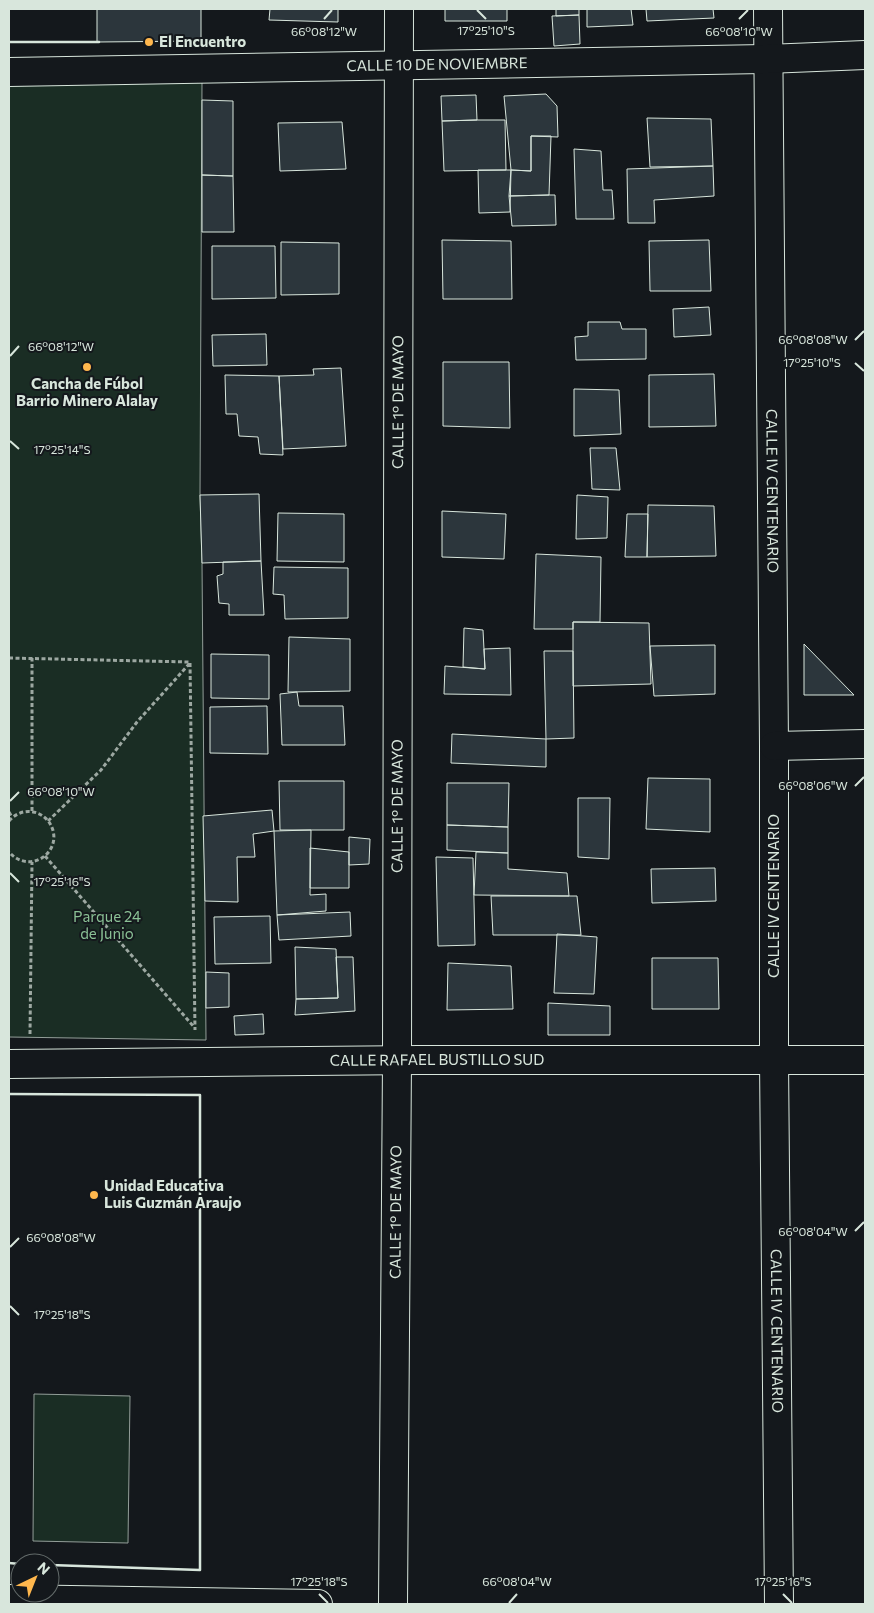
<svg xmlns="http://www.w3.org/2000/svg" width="874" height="1613" viewBox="0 0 874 1613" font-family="Commissioner,sans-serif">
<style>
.green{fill:#1a2d24;stroke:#939e99}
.building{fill:#2c363c;stroke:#d8e6dc}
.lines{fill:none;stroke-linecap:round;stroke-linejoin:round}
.minor-casing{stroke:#d8e6dc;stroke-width:30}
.tertiary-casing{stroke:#d8e6dc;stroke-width:30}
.path{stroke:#9da8a2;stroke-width:3;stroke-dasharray:4 2.5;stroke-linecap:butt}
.minor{stroke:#14181c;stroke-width:28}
.tertiary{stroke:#14181c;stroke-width:28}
.wall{stroke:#d8e6dc;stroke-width:2.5}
.ticks{fill:none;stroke:#d8e6dc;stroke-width:2}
.poi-dot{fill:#ffb74d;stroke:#14181c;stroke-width:2}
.labels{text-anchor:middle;stroke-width:4;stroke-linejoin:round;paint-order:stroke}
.poi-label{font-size:15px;font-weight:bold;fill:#d8e6dc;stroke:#14181c;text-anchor:start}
.street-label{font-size:15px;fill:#d8e6dc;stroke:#14181c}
.park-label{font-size:15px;fill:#8ac095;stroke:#14181c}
.ticks-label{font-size:12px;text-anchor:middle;fill:#d8e6dc;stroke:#14181c;stroke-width:4;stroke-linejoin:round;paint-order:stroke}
</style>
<rect width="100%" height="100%" fill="#14181c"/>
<path class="green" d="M202,81L200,495L202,563L206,1040L9,1037V84Z
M34,1394L130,1396L128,1543L33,1541Z"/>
<path class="building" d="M97,9H201V41L97,42Z
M270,9H338V22L269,20Z
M445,9H507V21H445Z
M556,9H579V15L556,16Z
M587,9H631L633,25L587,27Z
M646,9H713L714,18L647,21Z
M579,15L580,44L554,46L552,16Z
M546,94L557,106L558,137L531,136V171L511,170L504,96Z
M476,95L477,120L442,121L441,96Z
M202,100L233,101V176L202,175Z
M647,118L711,119L713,166L650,167Z
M477,120H505L506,170L444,171L442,121Z
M342,122L346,169L280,171L278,123Z
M531,136H551L549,195L509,196L511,170L531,171Z
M574,149L601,151L603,190H612L614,219H576Z
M713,166L714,196L654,200L655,223H628L627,169Z
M478,170H511L510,212L479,213Z
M202,175L233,176L234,232H202Z
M549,195H555L556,225L512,226L509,196Z
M442,240L511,241L512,299H443Z
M709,240L711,291H650L649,241Z
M281,242L339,243V294L281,295Z
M212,246H275L276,298L212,299Z
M709,307L711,335L674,337L673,309Z
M588,322H620L622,329H646V359L576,360L575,337L588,336Z
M266,334L267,365L213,366L212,335Z
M443,362H509L510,428L443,426Z
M341,368L346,446L283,449L279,376L314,375L313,369Z
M714,374L716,426L649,427V375Z
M225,375L279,376L283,455L260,454L258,437L239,436L237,414H226Z
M574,389L619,390L621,434L574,436Z
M590,448H616L620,490L592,489Z
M259,494L261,561L202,563L200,495Z
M577,495L608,497L607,538L576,539Z
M648,505L714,506L716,556L647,557Z
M442,511L506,514L504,559L442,557Z
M278,513L344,514V562L277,561Z
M627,514H648L647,557H625Z
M536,554L601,557L600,622H573V629H534Z
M261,561L264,615H229V604L219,603L217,576L223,574V562Z
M274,567L348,568V618L285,619L284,595L273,594Z
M573,622L649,623L651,684L573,686Z
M464,628L483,630L485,669L463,667Z
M289,637L350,639V691L288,692Z
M804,644L854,695H804Z
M715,645V694L654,696L650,646Z
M510,648L511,695L444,694L445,666L485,669L484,649Z
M544,651H573L574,738L546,739Z
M211,654L269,655V699L211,698Z
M297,692L299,706H343L345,745H282L280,694Z
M267,706L268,754L210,753V707Z
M452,734L546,739V767L451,763Z
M648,778L710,779V832L646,829Z
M279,781H344V830H280Z
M447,783H509L508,827L447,825Z
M578,798H610L609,859L578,857Z
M272,810L274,831L253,834L255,857H237L238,902L205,901L203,816Z
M447,825L508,827V853L447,850Z
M311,830L310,895L326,894V911L277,915L274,831Z
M349,837L370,839L369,864L349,865Z
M310,848L349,852V888H310Z
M476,852L508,853V869L567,873L569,896L474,895Z
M436,857L473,858L475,945L438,946Z
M715,868L716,901L652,903L651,869Z
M491,896H577L581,935H493Z
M350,912L351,936L279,940L277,915Z
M270,916L271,963L215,964L214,917Z
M557,934L597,937L594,994L554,993Z
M295,947L336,949L338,998L296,999Z
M336,957H353L355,1011L295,1015L296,999L338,998Z
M652,958H718L719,1009H652Z
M448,963L511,966L513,1009L447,1010Z
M206,972L229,973V1007L206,1008Z
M548,1003L610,1006V1035H548Z
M263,1014L264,1034L235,1035L234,1016Z"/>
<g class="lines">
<g class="minor-casing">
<g id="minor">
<path id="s1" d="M768,9L774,746V1060L779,1604"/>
<path id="s2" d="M9,72L767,59L865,55"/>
<path d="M774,746L865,744"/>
<path id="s3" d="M9,1064L419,1060H865"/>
<path id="s4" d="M393,1604L397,1061L399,9"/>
</g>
</g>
<g class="tertiary-casing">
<path id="tertiary" d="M9,1599L318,1604"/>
</g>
<path class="path" d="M9,658L190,662L195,1030
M32,811V658
M9,812L12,817
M9,821C15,814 24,810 33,812C40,813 45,817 49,822C67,849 31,877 9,852
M48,821L101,770L137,722L190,663
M45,856L194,1027
M30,1034L32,862"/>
<use href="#minor" class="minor"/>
<use href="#tertiary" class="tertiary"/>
<path class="wall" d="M9,42H99
M9,1094L200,1095V1570L50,1565
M9,1563L20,1564"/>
</g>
<path class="ticks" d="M477,10L486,19M324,19L332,10M739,19L748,10M855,340L864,331M10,356L19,346M855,363L864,371M10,441L19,449M855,786L864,777M10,801L19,792M10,873L19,882M855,1231L864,1222M10,1247L19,1238M10,1306L19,1315M319,1594L328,1603M783,1594L792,1603M509,1603L517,1594"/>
<g class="poi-dot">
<circle cx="149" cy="42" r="5"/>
<circle cx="87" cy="367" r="5"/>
<circle cx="94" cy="1195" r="5"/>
</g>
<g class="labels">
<g class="poi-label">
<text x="159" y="47">El Encuentro</text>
<text x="87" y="389" text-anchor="middle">Cancha de Fúbol<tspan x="87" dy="17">Barrio Minero Alalay</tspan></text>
<text x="104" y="1191">Unidad Educativa<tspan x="104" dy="17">Luis Guzmán Araujo</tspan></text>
</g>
<g class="street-label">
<text dy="5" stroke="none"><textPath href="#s2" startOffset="428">CALLE 10 DE NOVIEMBRE</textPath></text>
<text dy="5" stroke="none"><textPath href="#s4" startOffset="1202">CALLE 1° DE MAYO</textPath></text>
<text dy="5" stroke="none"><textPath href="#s1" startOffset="482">CALLE IV CENTENARIO</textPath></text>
<text dy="5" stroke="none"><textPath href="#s4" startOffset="798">CALLE 1° DE MAYO</textPath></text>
<text transform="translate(774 896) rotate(-90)" y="5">CALLE IV CENTENARIO</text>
<text dy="5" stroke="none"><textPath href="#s3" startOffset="428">CALLE RAFAEL BUSTILLO SUD</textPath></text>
<text dy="5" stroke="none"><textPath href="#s4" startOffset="392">CALLE 1° DE MAYO</textPath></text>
<text dy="5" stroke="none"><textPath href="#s1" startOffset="1322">CALLE IV CENTENARIO</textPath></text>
</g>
<g class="park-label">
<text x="107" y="922">Parque 24<tspan x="107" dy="17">de Junio</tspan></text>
</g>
</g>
<g class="ticks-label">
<text x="486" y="35">17°25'10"S</text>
<text x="324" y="36">66°08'12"W</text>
<text x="739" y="36">66°08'10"W</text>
<text x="813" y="344">66°08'08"W</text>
<text x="61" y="351">66°08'12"W</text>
<text x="812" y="367">17°25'10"S</text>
<text x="62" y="454">17°25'14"S</text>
<text x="813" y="790">66°08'06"W</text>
<text x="61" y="796">66°08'10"W</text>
<text x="62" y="886">17°25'16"S</text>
<text x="813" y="1236">66°08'04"W</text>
<text x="61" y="1242">66°08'08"W</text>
<text x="62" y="1319">17°25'18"S</text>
<text x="517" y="1586">66°08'04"W</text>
<text x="319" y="1586">17°25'18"S</text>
<text x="783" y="1586">17°25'16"S</text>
</g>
<rect width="874" height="1613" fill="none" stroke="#d8e6dc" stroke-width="20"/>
<g transform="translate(35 1578) rotate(43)"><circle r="24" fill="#14181c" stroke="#626a69"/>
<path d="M0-4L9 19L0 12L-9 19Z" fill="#ffb74d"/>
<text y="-8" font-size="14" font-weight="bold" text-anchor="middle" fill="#d8e6dc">N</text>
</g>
</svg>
